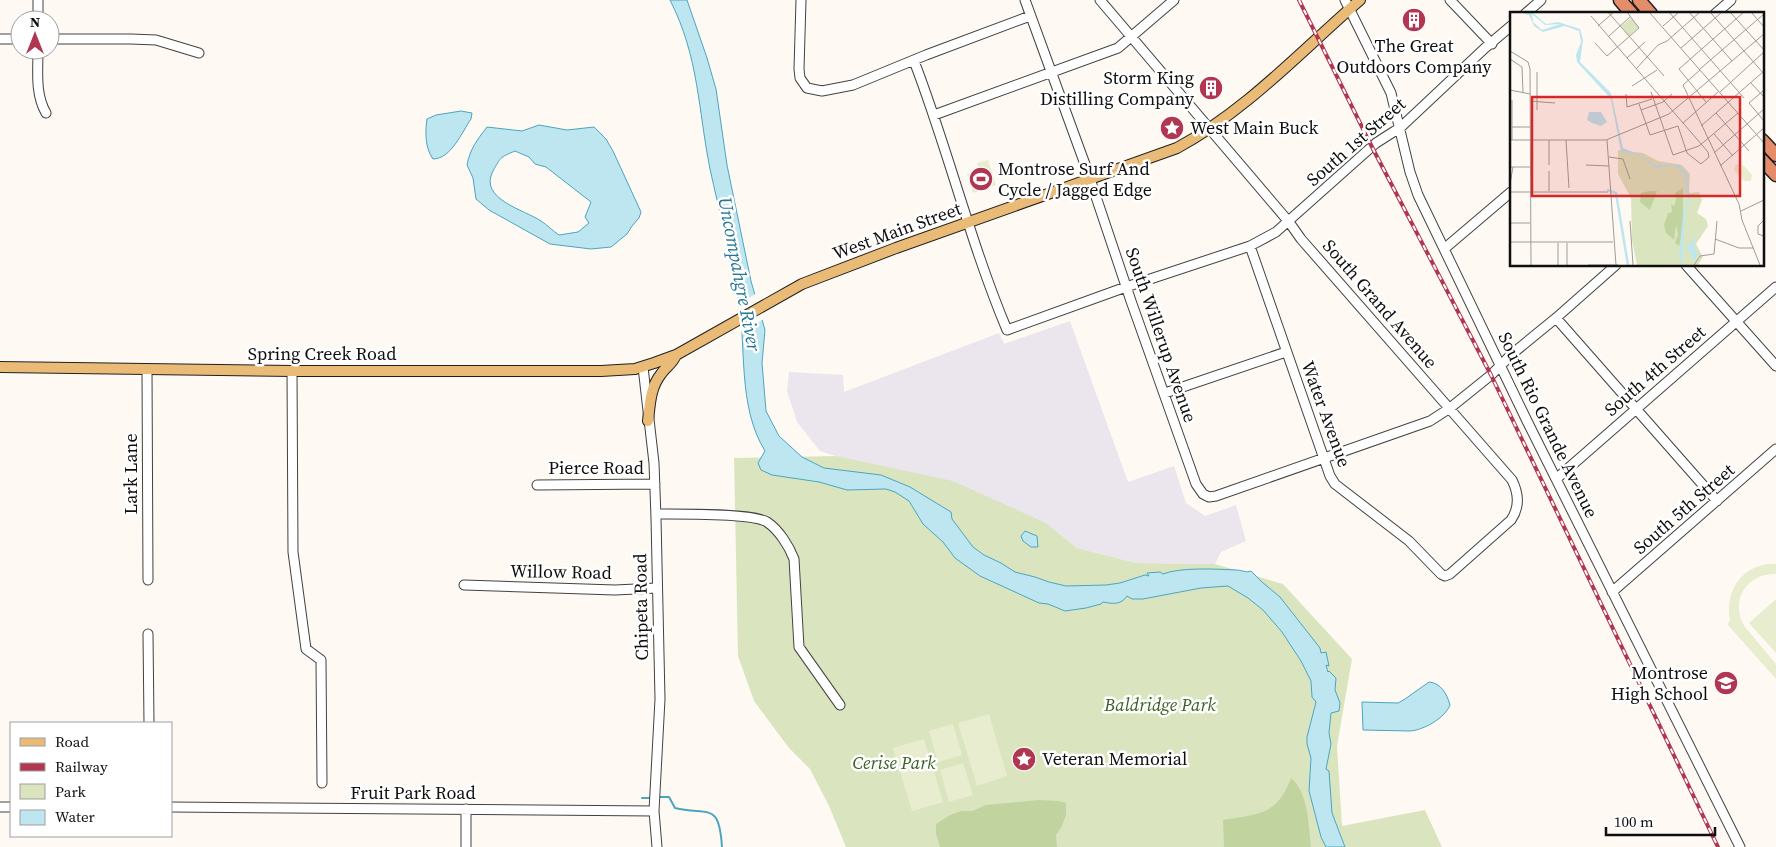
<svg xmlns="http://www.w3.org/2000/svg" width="1776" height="847" viewBox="0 0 1776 847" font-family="'Source Serif 4',serif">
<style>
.industrial{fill:#ebe5ed}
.green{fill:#dae5bf}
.forest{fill:#c1d4a0}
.pitch{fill:#e8edd0}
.water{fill:#bde6f0;stroke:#4ba5bf;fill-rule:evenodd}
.pier{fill:#fefaf3}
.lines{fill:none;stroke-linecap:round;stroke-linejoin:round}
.stream{stroke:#4ba5bf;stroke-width:2}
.minor-casing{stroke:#424242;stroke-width:11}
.major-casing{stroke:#202020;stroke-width:12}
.highway-casing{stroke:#202020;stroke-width:15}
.minor{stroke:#fff;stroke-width:9}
.major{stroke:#eaba77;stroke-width:10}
.highway{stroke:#e58d6a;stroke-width:12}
.rail-casing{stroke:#b13651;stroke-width:4}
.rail{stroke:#fff;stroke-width:2;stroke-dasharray:5.5;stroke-linecap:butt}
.labels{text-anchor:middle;stroke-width:5;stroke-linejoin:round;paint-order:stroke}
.poi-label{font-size:18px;fill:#0f0f0f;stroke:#fff;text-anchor:start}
.street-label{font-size:18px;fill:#0f0f0f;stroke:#fff}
.park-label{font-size:18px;font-style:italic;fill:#3c6126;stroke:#fff}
.water-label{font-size:19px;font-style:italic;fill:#257795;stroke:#fff}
.inset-river{fill:none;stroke:#bde6f0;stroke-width:2.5}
.inset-road{fill:none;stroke:#9e9c98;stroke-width:1}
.view{fill:#d62828;fill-opacity:0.15;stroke:#d62828;stroke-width:2.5}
.inset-edge{fill:none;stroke:#0f0f0f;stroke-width:2.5}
</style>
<rect width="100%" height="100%" fill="#fefaf3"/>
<path class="industrial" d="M1070,321L1128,482L1174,466L1186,503L1205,516L1236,505L1246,541L1221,552L1215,564L1136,563L1077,548L1046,523L820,451L797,422L787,391L789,372L843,375L844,392L999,333L1004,344Z"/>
<path class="green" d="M836,456L953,481L1046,523L1077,548L1136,563L1215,564L1283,584L1352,659L1337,746L1342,826L1425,810L1442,847H846L829,806L810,769L789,748L754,701L738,656L734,458Z"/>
<path class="forest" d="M1291,778C1308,791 1309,827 1311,847H1224L1223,820C1258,814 1277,816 1291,778Z
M1039,800L1059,801L1066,803V815L1062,826L1056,835L1057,847H940L936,834V824L950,815L961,811H972L986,805Z"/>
<path class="pitch" d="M988,160L996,185L973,193L967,174L979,170L977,163Z
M1767,564H1776V574C1746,573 1729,602 1745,627L1776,664V679L1727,624L1730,621C1725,593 1739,569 1767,564Z
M1776,599V653L1749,623Z
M989,714L1007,776L977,786L958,723Z
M953,724L962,755L938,762L929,731Z
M924,739L943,802L912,811L893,748Z
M963,763L973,795L949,802L940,770Z"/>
<path class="water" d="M670,0H687L707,58L716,89L727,165L751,281L765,330L762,363L766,411L779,436L802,457L824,468L881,475L910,487L951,512L952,519L973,547L984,555L1001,563L1015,572L1035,577L1049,582L1066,586L1106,585L1120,583L1145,575L1149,576L1147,573L1160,572L1163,574C1180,567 1217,569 1236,570C1242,570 1246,573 1251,571L1262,582L1280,597L1320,648L1321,653L1326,652L1329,666L1326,665L1328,672L1329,671L1336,678L1335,690L1340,703L1339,711L1331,713L1329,733L1331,744L1326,769L1329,771L1332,813L1345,847H1326L1321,837L1309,791L1311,758L1307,744V737L1316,702L1312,697L1311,681L1301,661L1282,632L1263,610L1248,598L1228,586L1201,588L1143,599H1132L1127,596C1121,605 1113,604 1103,602L1101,604L1086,608L1065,611L1048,604L1039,603L980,576L955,558L943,542L923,524L909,501L895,492L886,489L847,490L819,482L772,475L761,470L758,463L765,451C737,405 747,348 738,296C731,253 719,211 710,169C698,109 699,57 670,0Z
M461,111L472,113L471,119C462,132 451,159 433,159C425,148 425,132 427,119L436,115Z
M539,125L567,130L594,127L606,139L613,151L641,212L639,218L632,226L627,234L611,247L591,249L550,244L489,210L476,199L473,178L467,165C470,149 477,140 487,127L522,131ZM515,151L529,157L535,164L546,167L591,202L585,217L589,223L578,232L559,235C553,231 547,225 541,221C525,210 478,199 493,171C501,157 499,158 515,151Z
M1025,531L1037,536L1038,547H1031L1023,541L1021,536Z
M1429,682C1441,683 1447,694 1450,705C1445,718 1424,730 1410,731L1363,730L1362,702L1398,703L1405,699Z"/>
<path class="pier" d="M757,293L764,319L739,333L737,305Z"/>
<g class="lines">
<path class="stream" d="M658,797H669L675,808C709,816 719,801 722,847
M642,798H651"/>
<g class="minor-casing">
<path id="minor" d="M38,0V20
M801,0L799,69L800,78L807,88L822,91L853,85L926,55L1030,16
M1025,0L1086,167L1131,301L1196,484L1203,494L1209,497L1216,496L1430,421L1450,408L1491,375L1512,354L1556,318L1616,265
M1100,0L1289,222L1301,239L1512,480C1519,494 1520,507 1511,520L1450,574L1445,576L1441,574L1409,541L1335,484L1330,476L1250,246
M1345,0L1391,93L1410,172L1418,195L1528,423L1740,847
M1450,0L1492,44
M1525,14L1541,0
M1715,14L1731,0
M0,39H20
M50,39H131L156,40L199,53
M38,50C38,71 35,94 46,113
M914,61C948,149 970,242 1007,330L1126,287L1250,246L1276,232L1376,143L1401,127L1485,48L1511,26
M934,115L1118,48L1174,0
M1444,249L1511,192
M1686,265L1776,366
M1556,318L1717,501
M643,367L654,463L656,518L660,699L654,811L657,847
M147,369L148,580
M292,371L293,552L306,649L321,660L322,783
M1165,393L1286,352
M1556,479L1776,287
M537,485L655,484
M656,514C677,514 753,513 767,522C779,530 789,546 794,559L799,647L840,705
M464,585L615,590L657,588
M1612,592L1776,449
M148,634L149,723
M0,807H11
M171,807L654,811
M466,809V847"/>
</g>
<g class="major-casing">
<path id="major" d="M0,367L292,371H601L635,369L654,363L676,355L802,284L896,248L1177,148C1246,111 1301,51 1360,0
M648,421C650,404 650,388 661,374C666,367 673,363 676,355"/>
</g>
<g class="highway-casing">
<path id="highway" d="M1620,0L1632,14
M1639,0L1651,14
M1762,140L1776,155
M1762,160L1776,175"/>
</g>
<use href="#minor" class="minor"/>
<use href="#major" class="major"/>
<use href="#highway" class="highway"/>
<g class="rail-casing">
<path id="rail" d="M1299,0L1372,147L1491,375L1718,847"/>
</g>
<use href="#rail" class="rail"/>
</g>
<defs>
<g id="building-disc" transform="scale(1.25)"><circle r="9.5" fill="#b13651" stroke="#fff"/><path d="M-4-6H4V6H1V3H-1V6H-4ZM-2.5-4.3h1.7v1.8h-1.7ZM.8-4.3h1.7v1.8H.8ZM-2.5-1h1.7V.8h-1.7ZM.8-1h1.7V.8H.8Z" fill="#fff"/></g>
<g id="sight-disc" transform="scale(1.25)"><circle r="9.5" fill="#b13651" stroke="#fff"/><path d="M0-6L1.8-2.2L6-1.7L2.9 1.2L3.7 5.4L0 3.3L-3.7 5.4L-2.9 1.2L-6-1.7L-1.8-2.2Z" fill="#fff"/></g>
<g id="stadium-disc" transform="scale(1.25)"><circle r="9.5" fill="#b13651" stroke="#fff"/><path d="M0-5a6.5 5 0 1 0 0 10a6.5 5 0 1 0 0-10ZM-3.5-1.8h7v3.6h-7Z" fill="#fff"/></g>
<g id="school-disc" transform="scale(1.25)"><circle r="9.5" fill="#b13651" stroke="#fff"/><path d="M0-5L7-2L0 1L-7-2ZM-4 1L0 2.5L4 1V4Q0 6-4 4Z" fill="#fff"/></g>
</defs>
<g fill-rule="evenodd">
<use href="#building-disc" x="1414" y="20"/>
<use href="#building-disc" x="1211" y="88"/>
<use href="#sight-disc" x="1172" y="128"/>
<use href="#stadium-disc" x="981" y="179"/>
<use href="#school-disc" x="1726" y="683"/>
<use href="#sight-disc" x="1024" y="759"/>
</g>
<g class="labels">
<g class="poi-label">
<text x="1414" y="52" text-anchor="middle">The Great<tspan x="1414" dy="21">Outdoors Company</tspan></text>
<text x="1194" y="84" text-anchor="end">Storm King<tspan x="1194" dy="21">Distilling Company</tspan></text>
<text x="1190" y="134">West Main Buck</text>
<text x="998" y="175">Montrose Surf And<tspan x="998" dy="21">Cycle / Jagged Edge</tspan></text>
<text x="1708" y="679" text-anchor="end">Montrose<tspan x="1708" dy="21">High School</tspan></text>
<text x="1042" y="765">Veteran Memorial</text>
</g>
<g class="street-label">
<text transform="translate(1356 142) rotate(-41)" y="6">South 1st Street</text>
<text transform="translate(897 231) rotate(-20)" y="6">West Main Street</text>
<text transform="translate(1380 304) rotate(49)" y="6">South Grand Avenue</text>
<text transform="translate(1161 335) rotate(71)" y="6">South Willerup Avenue</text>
<text x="322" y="360">Spring Creek Road</text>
<text transform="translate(1655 371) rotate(-41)" y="6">South 4th Street</text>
<text transform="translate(1326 414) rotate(70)" y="6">Water Avenue</text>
<text transform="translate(1548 425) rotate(64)" y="6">South Rio Grande Avenue</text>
<text x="596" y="474">Pierce Road</text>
<text transform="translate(131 474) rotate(-90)" y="6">Lark Lane</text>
<text transform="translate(1684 509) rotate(-41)" y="6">South 5th Street</text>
<text transform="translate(561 572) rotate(1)" y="6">Willow Road</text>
<text transform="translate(641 607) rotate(-91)" y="6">Chipeta Road</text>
<text x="413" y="799">Fruit Park Road</text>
</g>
<g class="park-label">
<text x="1160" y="711">Baldridge Park</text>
<text x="894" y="769">Cerise Park</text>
</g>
<g class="water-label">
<text transform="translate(740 274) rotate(79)" y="7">Uncompahgre River</text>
</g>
</g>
<g transform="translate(1510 12)">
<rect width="254" height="254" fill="#fefaf3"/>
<path d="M121,6L129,15L119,24L111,14ZM108,138L133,141L148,149L172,153L180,162L179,181L189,180L192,188L187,201L196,207L198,214L186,232L193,245L188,253H127L122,228L121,186L108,162Z" fill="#dae5bf"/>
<path d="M173,176V216L169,234L165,231L168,223L166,213L164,228L156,221L154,213L158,201L162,200L161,192L164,194L166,188L165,181ZM139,179H147L140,198L130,190L131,181Z" fill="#c1d4a0"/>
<path d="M226,152L233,153L242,163L241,169H234L224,158Z" fill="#e8edd0"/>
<path d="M9,0H22L36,12L48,10L70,17L73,28L70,50L101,81L113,136L128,142L145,153L168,152L177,161L180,187L175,201L172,253L169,246L173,202L178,187L174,162L165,153L146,156L126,142L111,140L101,87L67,50L66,43L71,30L69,19L55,14L33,20L24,14L19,3ZM22,2L35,13L50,12L32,18L23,10ZM79,100H91L97,110L91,114L82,111L77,108ZM185,224L184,235L188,243L184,249L181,240L176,238Z" fill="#bde6f0" fill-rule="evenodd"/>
<path class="inset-river" d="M97,178L106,181L118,253"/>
<path class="inset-road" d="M98,0L154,64M139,0L254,131M159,0L234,86M179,0L222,49M200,0L254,62M220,0L254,38M241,0L254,15M81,4L198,140L199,145L191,152L177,141L168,114M88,14L104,0M153,14L169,0M98,25L121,4M85,31L97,44L129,16L117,0M171,36L212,0M0,39L18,50L20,57L21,253M117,46L135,30M0,47L12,55L13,81M126,57L148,33L157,29L190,0M190,57L254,2M190,58L173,73L229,192L232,208L250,253M27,60V98M241,71L254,85M122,74L147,58M0,78L20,82M254,78L239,91L254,109M141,80L163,143L189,134L228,101M210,80L254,40M116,82L117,95L142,87M2,88V128M20,89L45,91M196,90L169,57L234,0M129,92L140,123L168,114M131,98L153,90L162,82M206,101L239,139M173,111L208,80M191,114L254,59M2,115H20M204,122L223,144M0,128H96L159,102L254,22M39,128V153M56,128L59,176M97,128L106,253M204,141L254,97M99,145L113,147L120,167M76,153L99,154M210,154L254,116M0,155H20M39,159V179M0,172L3,155M0,180H98M231,199L254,188M254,208L248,214V222L254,224M120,209L123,253M0,211H20M205,227L229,236H244M0,230H103M48,231V253M57,231V253M78,253H108M184,253L190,244L204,242L207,209"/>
<path class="view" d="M22,85H230V184H22Z"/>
<rect width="254" height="254" class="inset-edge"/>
</g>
<rect x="10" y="722" width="162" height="115" fill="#ffffff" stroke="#9f9f9f"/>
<rect x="20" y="738" width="25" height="8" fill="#eaba77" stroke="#9f9f9f"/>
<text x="55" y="747" font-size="15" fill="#0f0f0f">Road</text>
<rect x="20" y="763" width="25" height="8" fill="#b13651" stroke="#9f9f9f"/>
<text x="55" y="772" font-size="15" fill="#0f0f0f">Railway</text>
<rect x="20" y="784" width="25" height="15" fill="#dae5bf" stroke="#9f9f9f"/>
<text x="55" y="797" font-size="15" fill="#0f0f0f">Park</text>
<rect x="20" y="810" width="25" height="15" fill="#bde6f0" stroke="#9f9f9f"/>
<text x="55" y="822" font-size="15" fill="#0f0f0f">Water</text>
<g transform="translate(35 35)"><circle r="24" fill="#ffffff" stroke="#9f9f9f"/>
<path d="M0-4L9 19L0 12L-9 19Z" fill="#b13651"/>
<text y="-8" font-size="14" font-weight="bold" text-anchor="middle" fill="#0f0f0f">N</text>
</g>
<path d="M1606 827v8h109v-8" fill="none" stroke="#0f0f0f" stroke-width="2.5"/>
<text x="1614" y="827" font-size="15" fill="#0f0f0f" stroke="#ffffff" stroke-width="4" paint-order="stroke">100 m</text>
</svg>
